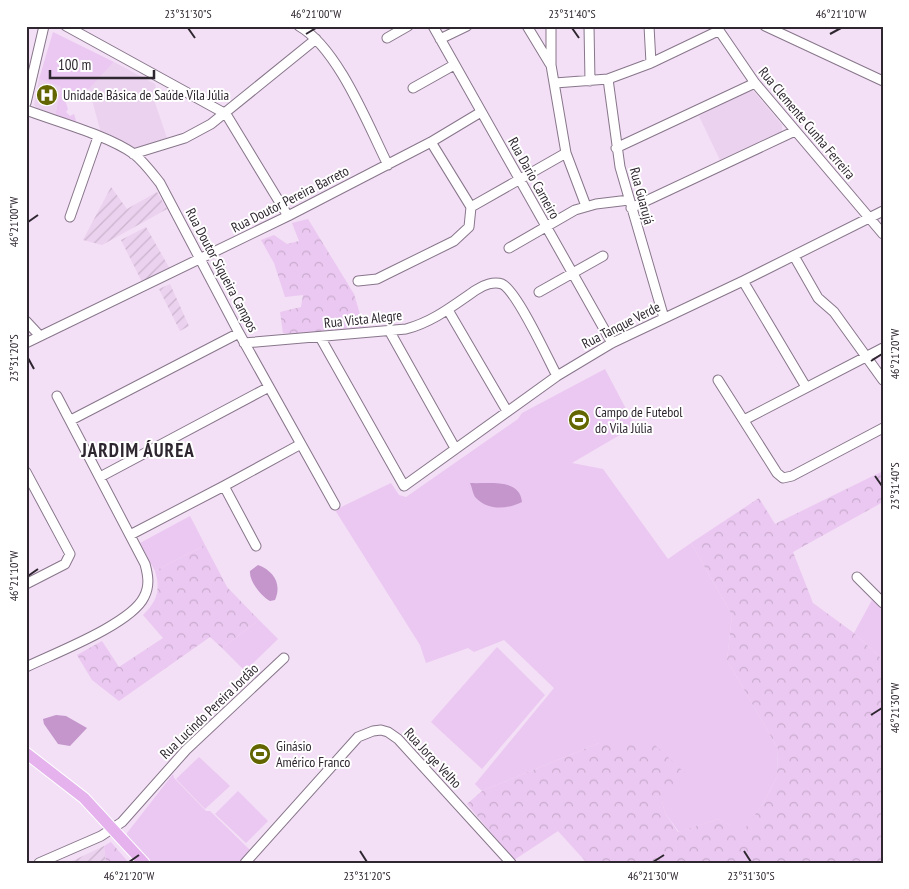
<svg xmlns="http://www.w3.org/2000/svg" width="909" height="889" viewBox="0 0 909 889" font-family="'PT Sans Narrow',sans-serif">
<style>
.built{fill:#ebd2ef}
.industrial{fill:url(#industrial-furrows)}
.green{fill:#ebc8f1}
.forest{fill:url(#forest-crowns)}
.water{fill:#c496cc}
.lines{fill:none;stroke-linecap:round;stroke-linejoin:round}
.minor-casing{stroke:#88768b;stroke-width:11}
.major-casing{stroke:#fff;stroke-width:13}
.minor{stroke:#fff;stroke-width:9}
.major{stroke:#e5b2ee;stroke-width:11}
.ticks{fill:none;stroke:#2f2730;stroke-width:2}
.labels{text-anchor:middle;stroke-width:4;stroke-linejoin:round;paint-order:stroke}
.poi-label{font-size:14px;fill:#2f2730;stroke:#fff;text-anchor:start}
.street-label{font-size:14px;fill:#2f2730;stroke:#fff}
.district-label{font-size:19px;font-weight:bold;letter-spacing:1px;fill:#2f2730;stroke:#fff}
.neatline{fill:none;stroke:#2f2730;stroke-width:2}
.ticks-label{font-size:12px;text-anchor:middle;fill:#2f2730}
</style>
<defs>
<pattern id="industrial-furrows" width="10" height="10" patternUnits="userSpaceOnUse" patternTransform="scale(1.25)"><rect width="10" height="10" fill="#ebd2ef"/><path d="M-1 1l2-2M0 10L10 0M9 11l2-2" fill="none" stroke="#cab4cd"/></pattern>
<pattern id="forest-crowns" width="20" height="18" patternUnits="userSpaceOnUse" patternTransform="scale(1.25)"><rect width="20" height="18" fill="#ebc8f1"/><path d="M2 6a3 3 0 1 1 6 0M12 15a3 3 0 1 1 6 0" fill="none" stroke="#caaccf"/></pattern>
</defs>
<rect width="100%" height="100%" fill="#f3dff6"/>
<path class="built" d="M114,62L155,84L157,92L152,94L168,141L133,148L101,133L89,89Z
M39,79L61,87L55,116L40,111L34,105Z
M752,89L782,125V131L779,134L720,160L699,116Z"/>
<path class="industrial" d="M111,187L127,209L157,192L167,209L102,245L83,240Z
M146,227L170,269L142,282L121,240Z
M170,284L189,326L180,331L159,289Z
M104,846L106,863H68Z"/>
<path class="green" d="M53,32L114,62L89,89L75,93L65,100L68,109L66,112L70,116L74,114L77,124L55,116L61,87L39,79Z
M605,369L635,426L572,463L603,469L668,559L691,543L732,615L727,660L778,749L777,777L762,805L743,832L718,819L679,832L665,813L662,801L599,743L482,791L475,784L554,688L504,640L474,652L468,648L426,663L420,645L335,510L391,483L399,495L406,497L518,419L522,413Z
M190,516L205,545L155,571L140,543Z
M872,600L883,611V663L880,657L854,633Z
M259,620L278,639L245,671L222,648Z
M497,647L545,695L482,769L431,722Z
M199,757L230,786L205,809L176,779Z
M173,774L174,778L206,811H210L250,850L240,863H150L127,837V833Z
M238,791L268,821L246,843L215,814Z"/>
<path class="forest" d="M308,219L354,294L365,331L322,335L283,333L280,312L301,307L303,295L285,297L274,263L261,240L274,235L287,244L299,241L292,223Z
M883,471V502L793,552L813,603L854,633L880,657L883,663V863H587L558,831L514,860L467,804L482,791L599,743L655,745L685,773L662,801L665,813L678,832L718,819L743,831L762,805L777,777L778,749L727,660L732,615L691,543L759,498L775,524Z
M205,545L227,587L259,620L222,648L210,637L119,701L92,680L77,655L102,641L119,667L163,638L143,615C157,601 161,590 155,571Z
M111,842L129,863H106L104,846Z"/>
<path class="water" d="M470,483C489,484 520,478 522,502C508,509 488,511 476,498C473,495 472,487 470,483Z
M258,565C274,571 282,584 275,600L270,601C261,596 249,581 250,571Z
M56,715L66,716L87,728L70,746L58,744L44,724L43,719Z"/>
<g class="lines">
<g class="minor-casing">
<path id="minor" d="M66,26L226,114L288,216
M299,26C338,48 368,125 388,165
M433,26L612,343
M527,26L550,64
M551,26V65L566,153L586,206
M589,26L590,81
M649,26L651,63
M716,26L755,83L883,234
M765,26L883,81
M387,38L408,26
M440,39L467,26
M608,79L620,167L664,318
M555,83L608,79L651,63L718,31
M413,88L454,65
M26,103L44,26
M26,110C58,122 107,135 134,154C144,162 152,173 160,183L239,333L335,505
M431,142L471,207
M616,148L755,83
M133,154L185,138L211,124L316,39
M471,207L566,153
M631,208L795,131
M70,217L98,137
M509,248L575,210L596,204L629,200
M794,256L818,298L834,312L883,380
M358,281L377,279L387,274L454,241L469,227L471,207
M743,281L806,387
M539,292L603,256
M448,310L507,411
M26,321L40,336
M390,332L455,448
M320,337L404,486L557,376L612,343L743,281L883,211
M26,343L288,216L431,142L481,112
M244,343L406,329C433,322 454,305 476,290C483,285 494,281 502,284C517,291 548,359 557,376
M718,380L777,473L783,478L792,476L883,428
M71,420L239,333
M744,420L883,348
M26,472L70,554L65,564L26,584
M100,477L269,387
M224,486L256,546
M130,535L224,486L301,444
M857,577L883,603
M26,667C55,653 131,624 144,597C150,586 148,575 145,564L57,396
M39,863L101,836L122,822L186,750L284,658
M245,863L358,737L373,731L381,730L388,732L398,739L511,863"/>
</g>
<g class="major-casing">
<path id="major" d="M26,753L84,798L144,863"/>
</g>
<use href="#minor" class="minor"/>
<use href="#major" class="major"/>
</g>
<path class="ticks" d="M188,28L195,38M572,28L579,38M306,34L316,28M830,34L841,28M28,222L38,215M28,358L34,369M871,361L882,354M875,476L882,486M28,576L38,569M871,715L882,708M360,851L367,862M744,851L751,862M129,862L139,855M653,862L664,855"/>
<defs>
<g id="hospital-disc" transform="scale(1.125)"><circle r="9.5" fill="#626500" stroke="#fff"/><path d="M-5-5h3v3.5h4V-5h3V5h-3V1.5h-4V5h-3Z" fill="#fff"/></g>
<g id="stadium-disc" transform="scale(1.125)"><circle r="9.5" fill="#626500" stroke="#fff"/><path d="M0-5a6.5 5 0 1 0 0 10a6.5 5 0 1 0 0-10ZM-3.5-1.8h7v3.6h-7Z" fill="#fff"/></g>
</defs>
<g fill-rule="evenodd">
<use href="#hospital-disc" x="47" y="95"/>
<use href="#stadium-disc" x="579" y="420"/>
<use href="#stadium-disc" x="260" y="754"/>
</g>
<g class="labels">
<g class="poi-label">
<text x="63" y="100">Unidade Básica de Saúde Vila Júlia</text>
<text x="595" y="417">Campo de Futebol<tspan x="595" dy="16">do Vila Júlia</tspan></text>
<text x="276" y="751">Ginásio<tspan x="276" dy="16">Américo Franco</tspan></text>
</g>
<g class="street-label">
<text transform="translate(807 123) rotate(50)" y="5">Rua Clemente Cunha Ferreira</text>
<text transform="translate(534 178) rotate(61)" y="5">Rua Dario Carneiro</text>
<text transform="translate(642 196) rotate(75)" y="5">Rua Guarujá</text>
<text transform="translate(290 199) rotate(-27)" y="5">Rua Doutor Pereira Barreto</text>
<text transform="translate(222 270) rotate(62)" y="5">Rua Doutor Siqueira Campos</text>
<text transform="translate(363 319) rotate(-6)" y="5">Rua Vista Alegre</text>
<text transform="translate(621 325) rotate(-27)" y="5">Rua Tanque Verde</text>
<text transform="translate(209 711) rotate(-44)" y="5">Rua Lucindo Pereira Jordão</text>
<text transform="translate(433 758) rotate(47)" y="5">Rua Jorge Velho</text>
</g>
<g class="district-label">
<text x="138" y="457">JARDIM ÁUREA</text>
</g>
</g>
<rect width="909" height="889" fill="none" stroke="#ffffff" stroke-width="55"/>
<path d="M50 70v8h104v-8" fill="none" stroke="#2f2730" stroke-width="2.5"/>
<text x="58" y="70" font-size="15" fill="#2f2730" stroke="#ffffff" stroke-width="4" paint-order="stroke">100 m</text>
<rect x="28" y="28" width="854" height="834" class="neatline"/>
<g class="ticks-label">
<text x="188" y="18">23°31'30"S</text>
<text x="316" y="18">46°21'00"W</text>
<text x="572" y="18">23°31'40"S</text>
<text x="841" y="18">46°21'10"W</text>
<text transform="translate(14 222) rotate(-90)" y="4">46°21'00"W</text>
<text transform="translate(895 354) rotate(-90)" y="4">46°21'20"W</text>
<text transform="translate(14 358) rotate(-90)" y="4">23°31'20"S</text>
<text transform="translate(895 486) rotate(-90)" y="4">23°31'40"S</text>
<text transform="translate(14 576) rotate(-90)" y="4">46°21'10"W</text>
<text transform="translate(895 708) rotate(-90)" y="4">46°21'30"W</text>
<text x="129" y="880">46°21'20"W</text>
<text x="367" y="880">23°31'20"S</text>
<text x="653" y="880">46°21'30"W</text>
<text x="751" y="880">23°31'30"S</text>
</g>
</svg>
